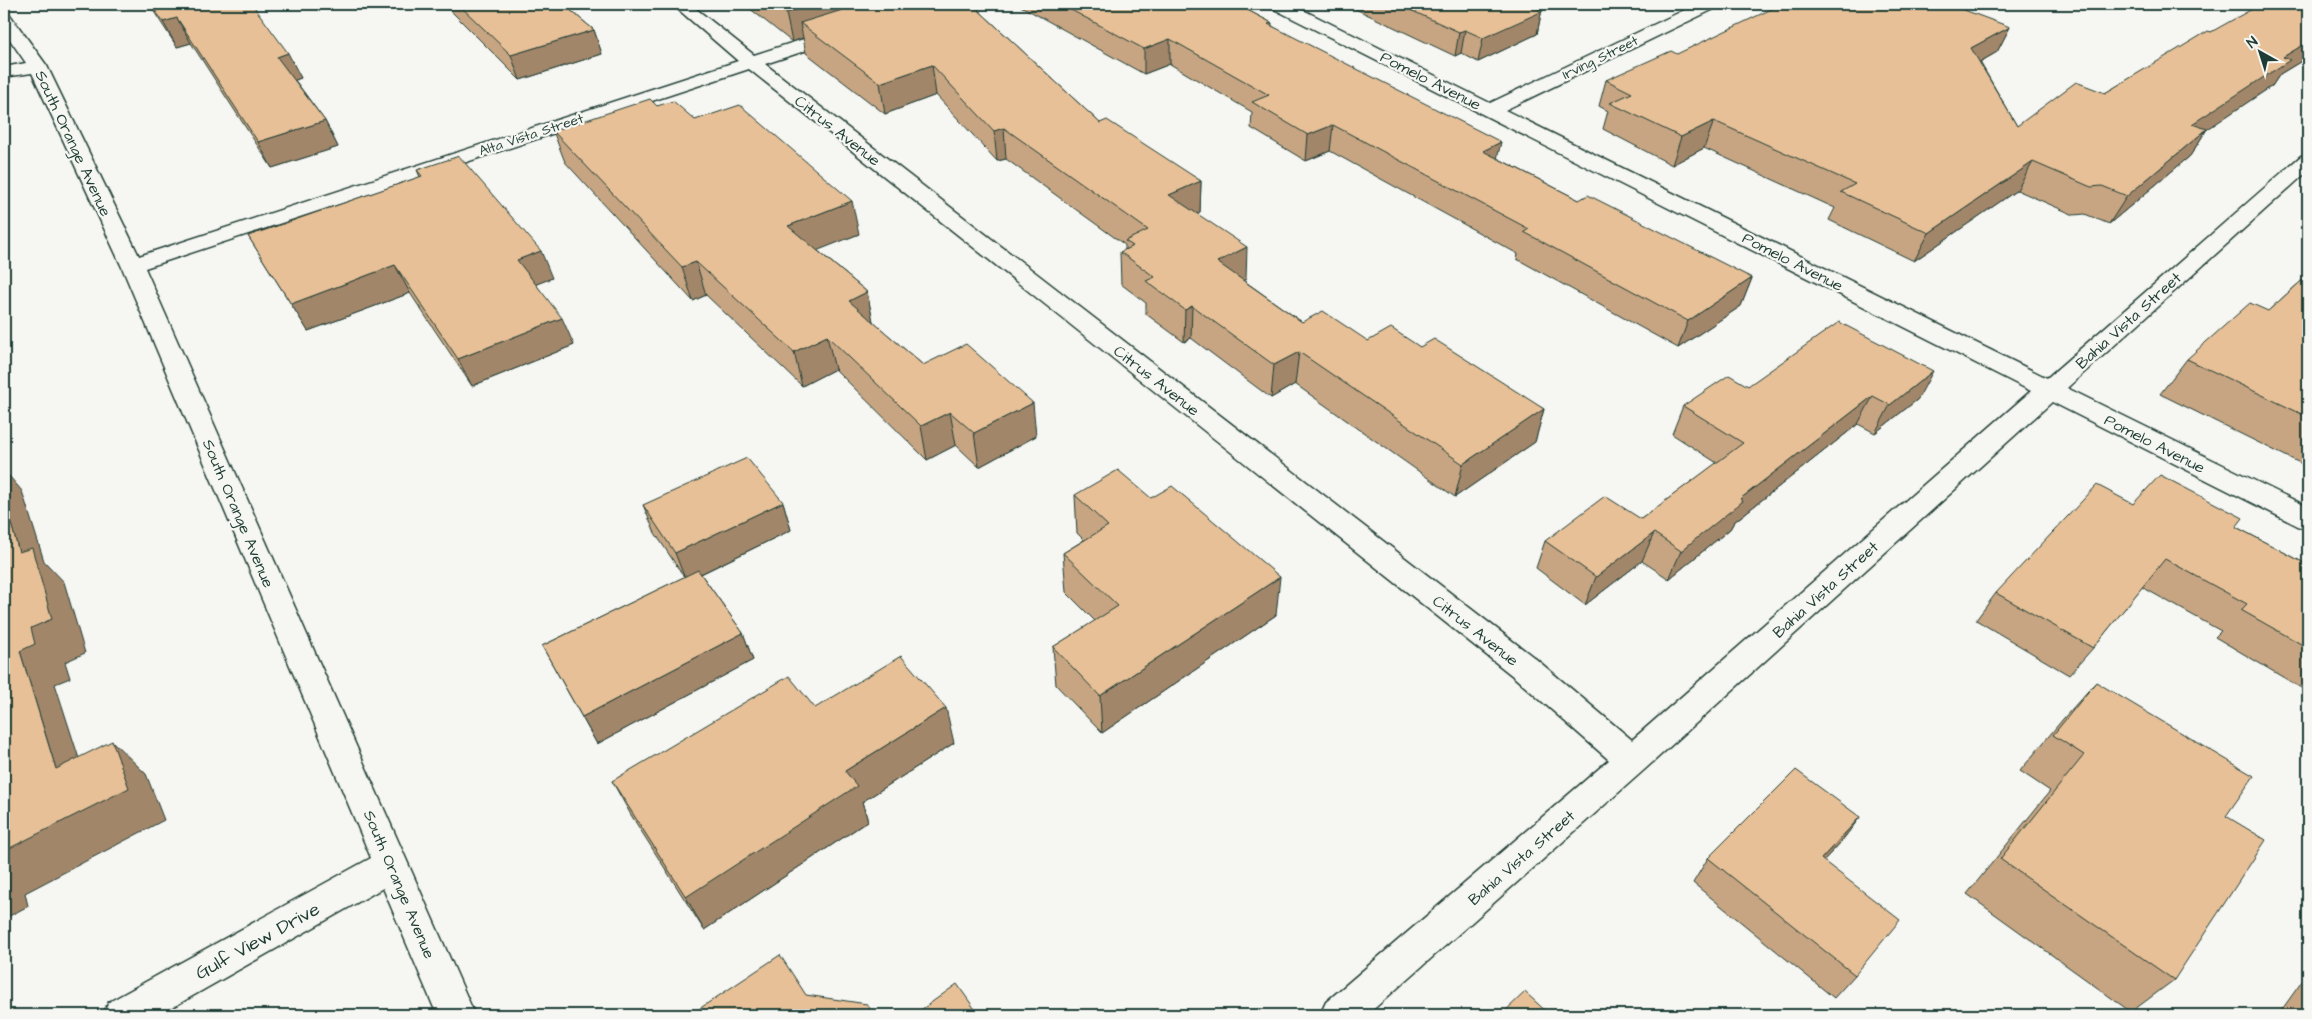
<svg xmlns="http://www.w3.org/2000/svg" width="2312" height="1019" viewBox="0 0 2312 1019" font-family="'Architects Daughter',sans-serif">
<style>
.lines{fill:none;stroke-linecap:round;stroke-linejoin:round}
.minor-casing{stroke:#1f3d34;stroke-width:3}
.minor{fill:#f6f6f2;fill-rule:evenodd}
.wall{fill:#c7a582;stroke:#1f3d34}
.shaded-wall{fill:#a2866a;stroke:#1f3d34}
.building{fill:#e7c097;stroke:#1f3d34}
.labels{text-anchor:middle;stroke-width:4.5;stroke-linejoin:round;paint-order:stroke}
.far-street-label{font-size:14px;fill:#1f3d34;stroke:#f6f6f2}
.street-label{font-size:16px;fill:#1f3d34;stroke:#f6f6f2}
.near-street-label{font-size:19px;fill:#1f3d34;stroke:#f6f6f2}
</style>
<rect width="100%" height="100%" fill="#f6f6f2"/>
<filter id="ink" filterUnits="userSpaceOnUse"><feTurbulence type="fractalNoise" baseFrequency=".02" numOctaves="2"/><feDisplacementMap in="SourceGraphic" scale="10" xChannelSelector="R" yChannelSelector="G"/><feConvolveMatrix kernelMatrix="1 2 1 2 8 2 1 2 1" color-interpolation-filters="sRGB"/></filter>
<g filter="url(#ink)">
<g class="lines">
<g class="minor-casing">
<path id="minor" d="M672,4H690L754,55L835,29H847L850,33L847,37L765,64L1536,659L1632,740L2031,391L1272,8L1270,4H1291L1490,103L1697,4H1718L1716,8L1505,110L2047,378L2301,156L2308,154V171L2067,388L2308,507V529L2298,526L2052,402L1644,770L1367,1015H1320L1326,1002L1609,760L1514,677L749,69L145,268L475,1015H437L383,888L159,1015H103L109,1002L371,858L121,265L32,73L4,77V67L26,63L4,31V14L10,15L47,66L139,256L738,61Z"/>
</g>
<use href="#minor" class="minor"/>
</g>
<path class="wall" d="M149,4H252L301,78L295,80L325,121L338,147L272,168L191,43L177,47Z
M444,4H563L594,30L602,54L520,80Z
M744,4H972L1100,123L1201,181L1200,212L1197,214L1246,279L1243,280L1302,322L1368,341L1420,347L1544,409L1535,442L1455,497L1295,384L1271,398L1191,338L1184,342L1146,314V303L1121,284L1120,252L1125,250V245L1006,159L997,161L936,95L885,114L806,53L803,38L792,42Z
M1017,4H1236L1272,23V26L1497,158L1579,200L1752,278L1741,306L1678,348L1517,259L1518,254L1330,151L1306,161L1251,128L1252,112L1170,64L1144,74Z
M1345,4H1543L1537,34L1478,62L1461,53L1455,56Z
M2308,4V57L2280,74L2272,86L2207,129L2190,156L2109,224L2085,214L2074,215L2017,190L1914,261L1829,220L1835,208L1704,148L1672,165L1603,129L1608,111L1599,106L1606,80L2010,27L1997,52L1980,62L2017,126L2105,93L2211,32Z
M657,106L695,120L859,234L817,250L867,292L873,322L923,365L1036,436L979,467L956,445L927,460L835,369L802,386L706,295L693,301L565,162L553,131Z
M417,170L552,278L536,284L574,345L472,386L410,293L308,331L248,236L420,177Z
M2308,275V467L2160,394L2187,359L2268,311Z
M1748,386L1918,399L1875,433L1858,424L1734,522L1730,529L1669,579L1642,561L1585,605L1536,568L1545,541L1641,519L1717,463L1672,434L1683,406Z
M1075,495L1276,615L1102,733L1056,685L1053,647L1095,621L1066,592L1063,553L1084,540L1077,533Z
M783,502L791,530L701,574L743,633L753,660L597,744L542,646L684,577L655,533L643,505Z
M2133,504L2236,527L2308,565V692L2215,637L2221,631L2142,587L2093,648L2069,675L1976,620L1996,593Z
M2096,682L2226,816L2174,980L2131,1012L1967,894L2050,791L2020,771L2063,719Z
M815,708L954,743L862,802L868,821L704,930L631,815L612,781Z
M1860,817L1841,842L1823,861L1855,975L1834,998L1693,883L1708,858Z
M2308,976V1015H2278L2303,980Z"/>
<path class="shaded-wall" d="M815,4H909L800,23L803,38L792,42L786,13Z
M1536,4H1543L1537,34L1478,62L1483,38L1530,6Z
M177,18L191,43L177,47L163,22Z
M2010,27L1997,52L1959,74L1971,48Z
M594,30L602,54L520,80L511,55Z
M1465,30L1461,53L1455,56L1459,32Z
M1170,39V64L1144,74V49Z
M2308,42V57L2280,74L2272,86L2175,151L2192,124L2283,57Z
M288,53L301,78L290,82L277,57Z
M932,65L936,95L885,114L880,83Z
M325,121L338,147L272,168L258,142Z
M1714,121L1704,148L1672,165L1681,137Z
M1333,125L1330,151L1306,161L1308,135Z
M1004,128L1006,159L997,161L994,131Z
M2207,129L2190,156L2109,224L2127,196Z
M1501,142L1495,168L1483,151Z
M2033,162L2017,190L1914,261L1929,233Z
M1201,181L1200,212L1169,227V195Z
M852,201L859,234L796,259L788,226Z
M1247,247L1246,279L1215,294L1217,262Z
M541,251L552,278L529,287L517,260Z
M696,262L706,295L693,301L682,267Z
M395,265L410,293L308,331L291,304Z
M1752,278L1741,306L1678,348L1688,321Z
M867,292L874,326L849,301Z
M1192,306L1191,338L1184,342L1185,310Z
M562,318L574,345L472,386L458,359Z
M827,336L835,369L802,386L794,352Z
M1299,352L1295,384L1271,398L1274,365Z
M1933,371L1918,399L1875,433L1890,405Z
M1873,396L1858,424L1734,522L1730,529L1669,579L1681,551L1740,499Z
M1033,403L1036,436L979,467L974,433Z
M1544,409L1535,442L1455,497L1463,464Z
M950,412L956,445L927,460L921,426Z
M4,470L22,491L44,561L64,582L85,653L65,662L70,678L55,684L93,802L56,769L20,651L19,552L4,499Z
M783,502L791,530L686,581L675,553Z
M1654,533L1642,561L1585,605L1596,577Z
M1280,577L1276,615L1102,733L1100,696Z
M743,633L753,660L597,744L582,717Z
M946,708L954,743L862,802L868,821L704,930L686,897L845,771Z
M112,741L146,774L164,820L25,893L28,906L4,919V851Z
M1860,817L1841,842L1802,884L1821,859Z"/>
<path class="building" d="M151,4H252L288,53L277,57L325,121L258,142L177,18L163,22Z
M458,4H563L594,30L511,55Z
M774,4H815L786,13Z
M862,4H972L1100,123L1107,120L1201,181L1169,195L1247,247L1217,262L1302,322L1323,311L1368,341L1391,328L1420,347L1434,339L1544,409L1463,464L1299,352L1274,365L1192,306L1185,310L1146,281L1155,277L1120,252L1133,246L1125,241L1148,230L1004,128L994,131L932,65L880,83L800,23Z
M1060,4H1236L1272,23L1268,24L1501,142L1483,151L1579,200L1588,195L1752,278L1688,321L1524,232L1529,229L1333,125L1308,135L1252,102L1269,95L1170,39L1144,49Z
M1397,4H1536L1530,6L1543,11L1483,38L1465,30L1459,32Z
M1782,4H1948L2010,27L1971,48L2017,126L2076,82L2105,93L2208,31L2211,32L2261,4H2308V42L2283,57L2290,60L2192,124L2207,129L2127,196L2102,186L2091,187L2033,162L1929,233L1841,192L1855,184L1714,121L1681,137L1610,103L1632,93L1606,80L1671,51L1677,54Z
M650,99L657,106L673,101L695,120L740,105L852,201L788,226L867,292L849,301L923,365L966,344L1033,403L974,433L950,412L921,426L827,336L794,352L696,262L682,267L553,131Z
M459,156L541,251L517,260L562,318L458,359L395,265L291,304L248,236L422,176L417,170Z
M2308,275V417L2187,359L2250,303L2268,311Z
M1839,322L1933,371L1890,405L1873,396L1740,499L1743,501L1681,551L1654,533L1596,577L1545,541L1605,496L1641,519L1743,443L1683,406L1729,375L1748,386Z
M747,458L783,502L675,553L643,505Z
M1118,470L1151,498L1172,486L1280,577L1100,696L1053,647L1118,606L1063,553L1108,526L1075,495Z
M2160,475L2243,518L2236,527L2308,565V648L2241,610L2247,604L2165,559L2093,648L1996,593L2097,485L2133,504Z
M4,499L19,552L32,548L52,619L31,628L35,644L20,651L56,769L112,741L129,788L4,851Z
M698,570L743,633L582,717L542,646Z
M901,656L946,708L845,771L857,786L686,897L612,781L789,676L815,708Z
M2096,682L2254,776L2226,816L2266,840L2174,980L2000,859L2084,755L2053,735Z
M1796,770L1860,817L1821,859L1900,920L1855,975L1708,858Z
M780,955L806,995L867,1004L874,1015H690Z
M957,984L979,1015H914Z
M1525,992L1550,1015H1501Z"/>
</g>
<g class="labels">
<g class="far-street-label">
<text transform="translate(1600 57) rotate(-26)" y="5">Irving Street</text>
<text transform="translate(531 134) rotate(-18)" y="5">Alta Vista Street</text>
</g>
<g class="street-label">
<text transform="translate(1431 80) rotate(27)" y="6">Pomelo Avenue</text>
<text transform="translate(838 130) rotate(38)" y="6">Citrus Avenue</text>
<text transform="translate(74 143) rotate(65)" y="6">South Orange Avenue</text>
<text transform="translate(1793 261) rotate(27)" y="6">Pomelo Avenue</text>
<text transform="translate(2128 320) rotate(-42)" y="6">Bahia Vista Street</text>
<text transform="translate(1157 380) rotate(38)" y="6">Citrus Avenue</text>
<text transform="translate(2155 443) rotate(27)" y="6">Pomelo Avenue</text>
<text transform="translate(239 513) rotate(67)" y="6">South Orange Avenue</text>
<text transform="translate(1825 589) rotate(-42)" y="6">Bahia Vista Street</text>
<text transform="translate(1476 630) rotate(38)" y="6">Citrus Avenue</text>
<text transform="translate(1521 857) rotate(-41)" y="6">Bahia Vista Street</text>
<text transform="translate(400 884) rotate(67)" y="6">South Orange Avenue</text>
</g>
<g class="near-street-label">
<text transform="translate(257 940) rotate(-29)" y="7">Gulf View Drive</text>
</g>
</g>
<rect width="2312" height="1019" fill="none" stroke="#f6f6f2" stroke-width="20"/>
<rect x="10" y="10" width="2292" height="999" fill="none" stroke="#1f3d34" stroke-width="2" filter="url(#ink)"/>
<g transform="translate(2260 52) rotate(321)" stroke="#f6f6f2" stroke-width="4" paint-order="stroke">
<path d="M0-4L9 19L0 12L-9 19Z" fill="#1f3d34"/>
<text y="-8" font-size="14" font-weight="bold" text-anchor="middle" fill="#1f3d34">N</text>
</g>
</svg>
